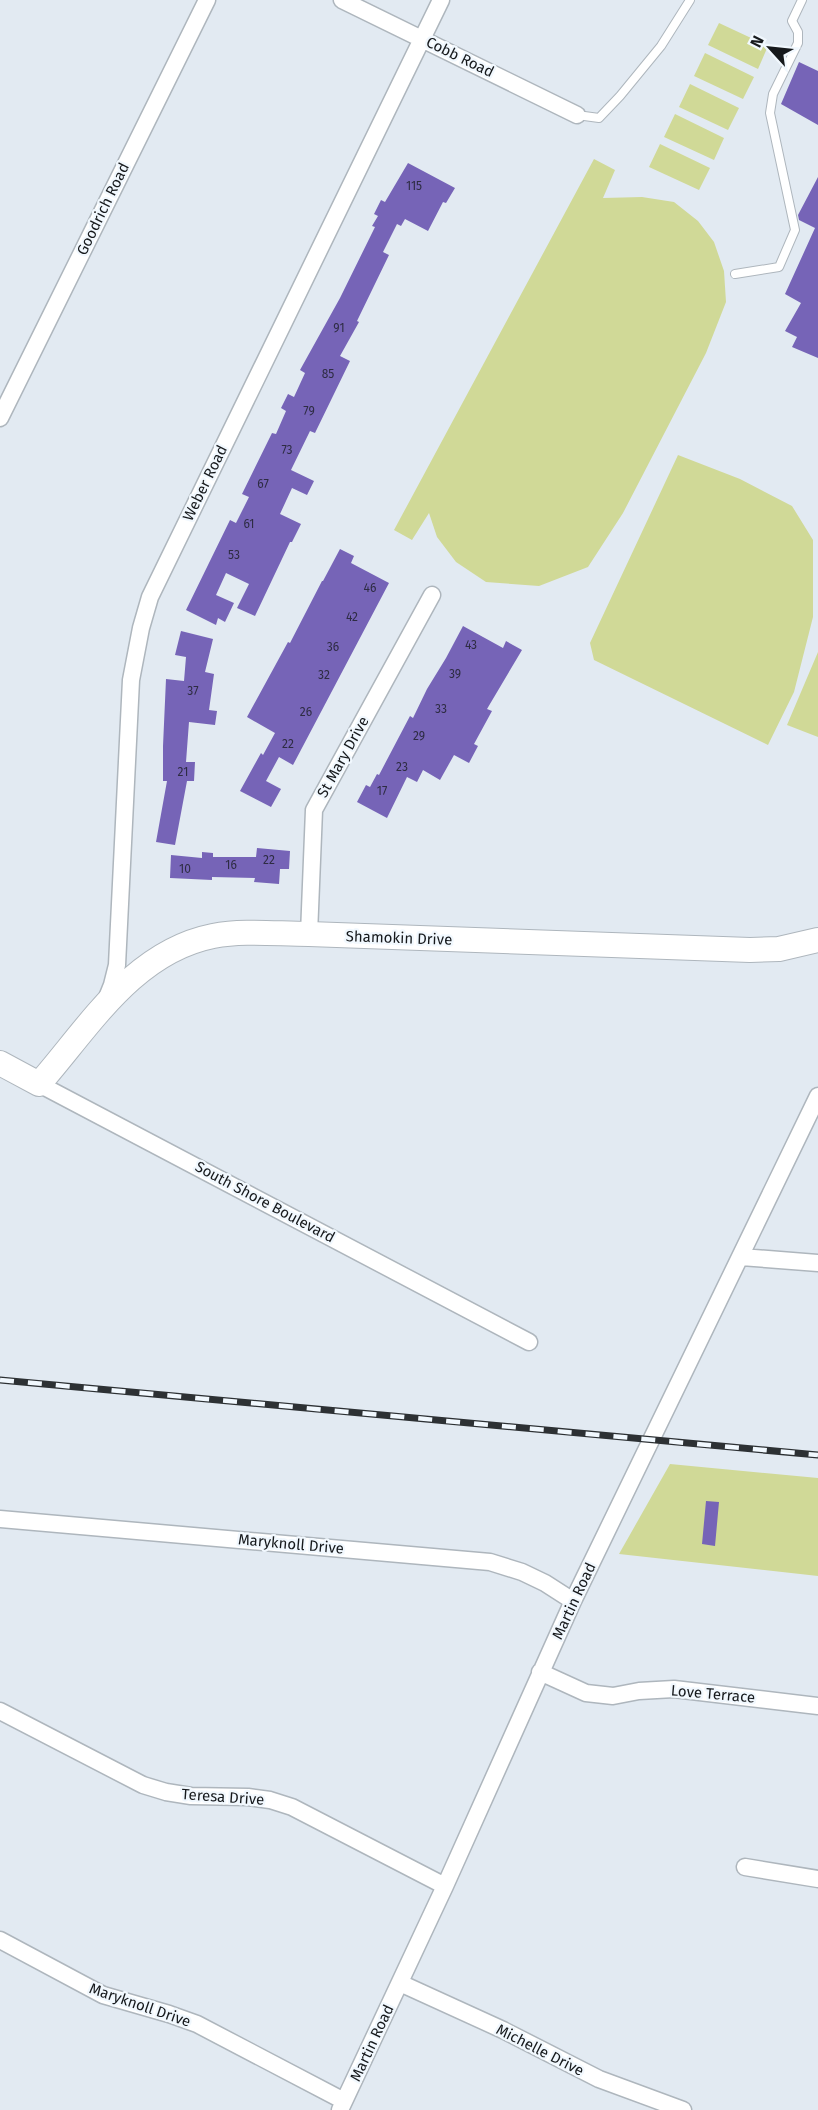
<svg xmlns="http://www.w3.org/2000/svg" width="818" height="2110" viewBox="0 0 818 2110" font-family="'Fira Sans',sans-serif">
<style>
.green{fill:#d0d997}
.building{fill:#7664b7}
.lines{fill:none;stroke-linecap:round;stroke-linejoin:round}
.lane-casing{stroke:#aeb6bd;stroke-width:10}
.street-casing{stroke:#aeb6bd;stroke-width:19}
.secondary-casing{stroke:#aeb6bd;stroke-width:26}
.lane{stroke:#fff;stroke-width:8}
.street{stroke:#fff;stroke-width:16}
.secondary{stroke:#fff;stroke-width:24}
.rail-casing{stroke:#2d3134;stroke-width:7}
.rail{stroke:#f1f8fe;stroke-width:4.5;stroke-dasharray:14;stroke-linecap:butt}
.labels{text-anchor:middle;stroke-width:4.5;stroke-linejoin:round;paint-order:stroke}
.number-label{font-size:12px;fill:#2e2c43}
.street-label{font-size:15px;fill:#16191c;stroke:#f1f8fe}
</style>
<rect width="100%" height="100%" fill="#e2eaf2"/>
<path class="green" d="M719,23L768,46L758,69L708,45Z
M705,53L754,77L743,99L694,76Z
M690,84L739,108L728,130L679,107Z
M675,114L724,138L714,160L664,137Z
M660,144L710,168L699,190L649,167Z
M594,159L615,170L603,198L642,197L674,202L698,221L714,242L724,271L726,302L706,353L623,513L588,567L539,586L486,582L456,562L437,537L429,513L412,540L394,530Z
M678,455L740,479L792,506L813,540V617L794,692L768,745L594,660L590,643Z
M818,652V737L787,725Z
M670,1464L818,1478V1576L619,1554Z"/>
<path class="building" d="M799,62L818,71V125L781,104Z
M408,163L455,188L446,203L443,202L428,231L405,219L401,226L397,224L383,252L389,255L357,321L359,322L340,356L350,361L315,433L310,431L291,470L314,481L307,495L292,488L280,514L301,524L292,542H290L255,616L237,608L249,584L226,573L216,595L234,603L225,622L218,618L216,625L186,610L230,520L236,523L249,497L242,494L272,433L276,434L286,411L281,408L288,394L294,397L305,373L300,370L340,298L375,227L372,226L378,216L374,214L381,200L385,202Z
M818,177V358L792,347L797,337L785,331L801,303L785,294L815,228L799,220L798,215Z
M340,549L354,556L351,563L389,583L293,765L279,757L266,781L281,789L271,807L240,791L261,753L263,755L275,733L247,717L288,642L290,643L322,581H323Z
M463,626L503,648L506,641L522,650L487,709L492,711L474,744L478,746L469,763L454,755L440,780L423,770L417,782L407,777L387,818L357,802L366,785L370,787L377,774L379,775L410,716L413,718L427,689L446,658Z
M181,631L213,639L205,672L214,674L209,710L217,711L215,725L189,722L186,762H195L194,781H187L175,845L156,842L167,781H163V746L166,679L184,681L186,657L175,655Z
M257,848L290,851L289,869H280L279,884L254,882L255,878L212,877V880L170,878L171,855L202,858V852L213,853V857H256Z
M706,1501L719,1502L715,1546L702,1544Z"/>
<g class="lines">
<g class="lane-casing">
<path id="lane" d="M577,115L599,118L620,96L661,46L690,0
M735,274L779,267L795,230L770,113L773,94L798,43V32L792,21L802,0"/>
</g>
<g class="street-casing">
<path id="street" d="M342,0L577,115
M0,418L207,0
M309,934L314,810L432,595
M106,1000L112,985L117,965L131,680L141,628L150,597L441,0
M39,1084L529,1342
M741,1257L818,1263
M0,1519L490,1562L522,1572L545,1583L573,1601
M540,1672L586,1693L613,1696L639,1691L674,1689L818,1706
M0,1711L143,1785L166,1792L191,1796L248,1797L270,1800L292,1807L445,1886
M745,1867L818,1879
M0,1940L103,1995L169,2014L197,2024L344,2101
M400,1983L503,2030L599,2079L683,2110
M340,2110L445,1886L573,1601L818,1096"/>
</g>
<g class="secondary-casing">
<path id="secondary" d="M0,1063L39,1084C89,1027 133,952 213,936C244,930 277,934 309,934L750,950L779,949L818,940"/>
</g>
<use href="#lane" class="lane"/>
<use href="#street" class="street"/>
<use href="#secondary" class="secondary"/>
<g class="rail-casing">
<path id="rail" d="M0,1380L818,1455"/>
</g>
<use href="#rail" class="rail"/>
</g>
<g class="labels">
<g class="number-label">
<text x="414" y="190">115</text>
<text x="339" y="332">91</text>
<text x="328" y="378">85</text>
<text x="309" y="415">79</text>
<text x="287" y="454">73</text>
<text x="263" y="488">67</text>
<text x="249" y="528">61</text>
<text x="234" y="559">53</text>
<text x="370" y="592">46</text>
<text x="352" y="621">42</text>
<text x="471" y="649">43</text>
<text x="333" y="651">36</text>
<text x="455" y="678">39</text>
<text x="324" y="679">32</text>
<text x="193" y="695">37</text>
<text x="441" y="713">33</text>
<text x="306" y="716">26</text>
<text x="419" y="740">29</text>
<text x="288" y="748">22</text>
<text x="402" y="771">23</text>
<text x="183" y="776">21</text>
<text x="382" y="795">17</text>
<text x="269" y="864">22</text>
<text x="231" y="869">16</text>
<text x="185" y="873">10</text>
</g>
<g class="street-label">
<text transform="translate(460 57) rotate(26)" y="5">Cobb Road</text>
<text transform="translate(103 209) rotate(-64)" y="5">Goodrich Road</text>
<text transform="translate(205 483) rotate(-64)" y="5">Weber Road</text>
<text transform="translate(343 757) rotate(-61)" y="5">St Mary Drive</text>
<text transform="translate(399 938) rotate(2)" y="5">Shamokin Drive</text>
<text transform="translate(265 1202) rotate(28)" y="5">South Shore Boulevard</text>
<text transform="translate(291 1544) rotate(5)" y="5">Maryknoll Drive</text>
<text transform="translate(574 1601) rotate(-65)" y="5">Martin Road</text>
<text transform="translate(713 1694) rotate(5)" y="5">Love Terrace</text>
<text transform="translate(223 1797) rotate(4)" y="5">Teresa Drive</text>
<text transform="translate(140 2005) rotate(19)" y="5">Maryknoll Drive</text>
<text transform="translate(372 2043) rotate(-65)" y="5">Martin Road</text>
<text transform="translate(540 2050) rotate(27)" y="5">Michelle Drive</text>
</g>
</g>
<g transform="translate(770 48) rotate(297)" stroke="#f1f8fe" stroke-width="4.5" paint-order="stroke">
<path d="M0-4.5L10 22L0 15L-10 22Z" fill="#16191c"/>
<text y="-9" font-size="16" font-weight="bold" text-anchor="middle" fill="#16191c">N</text>
</g>
</svg>
